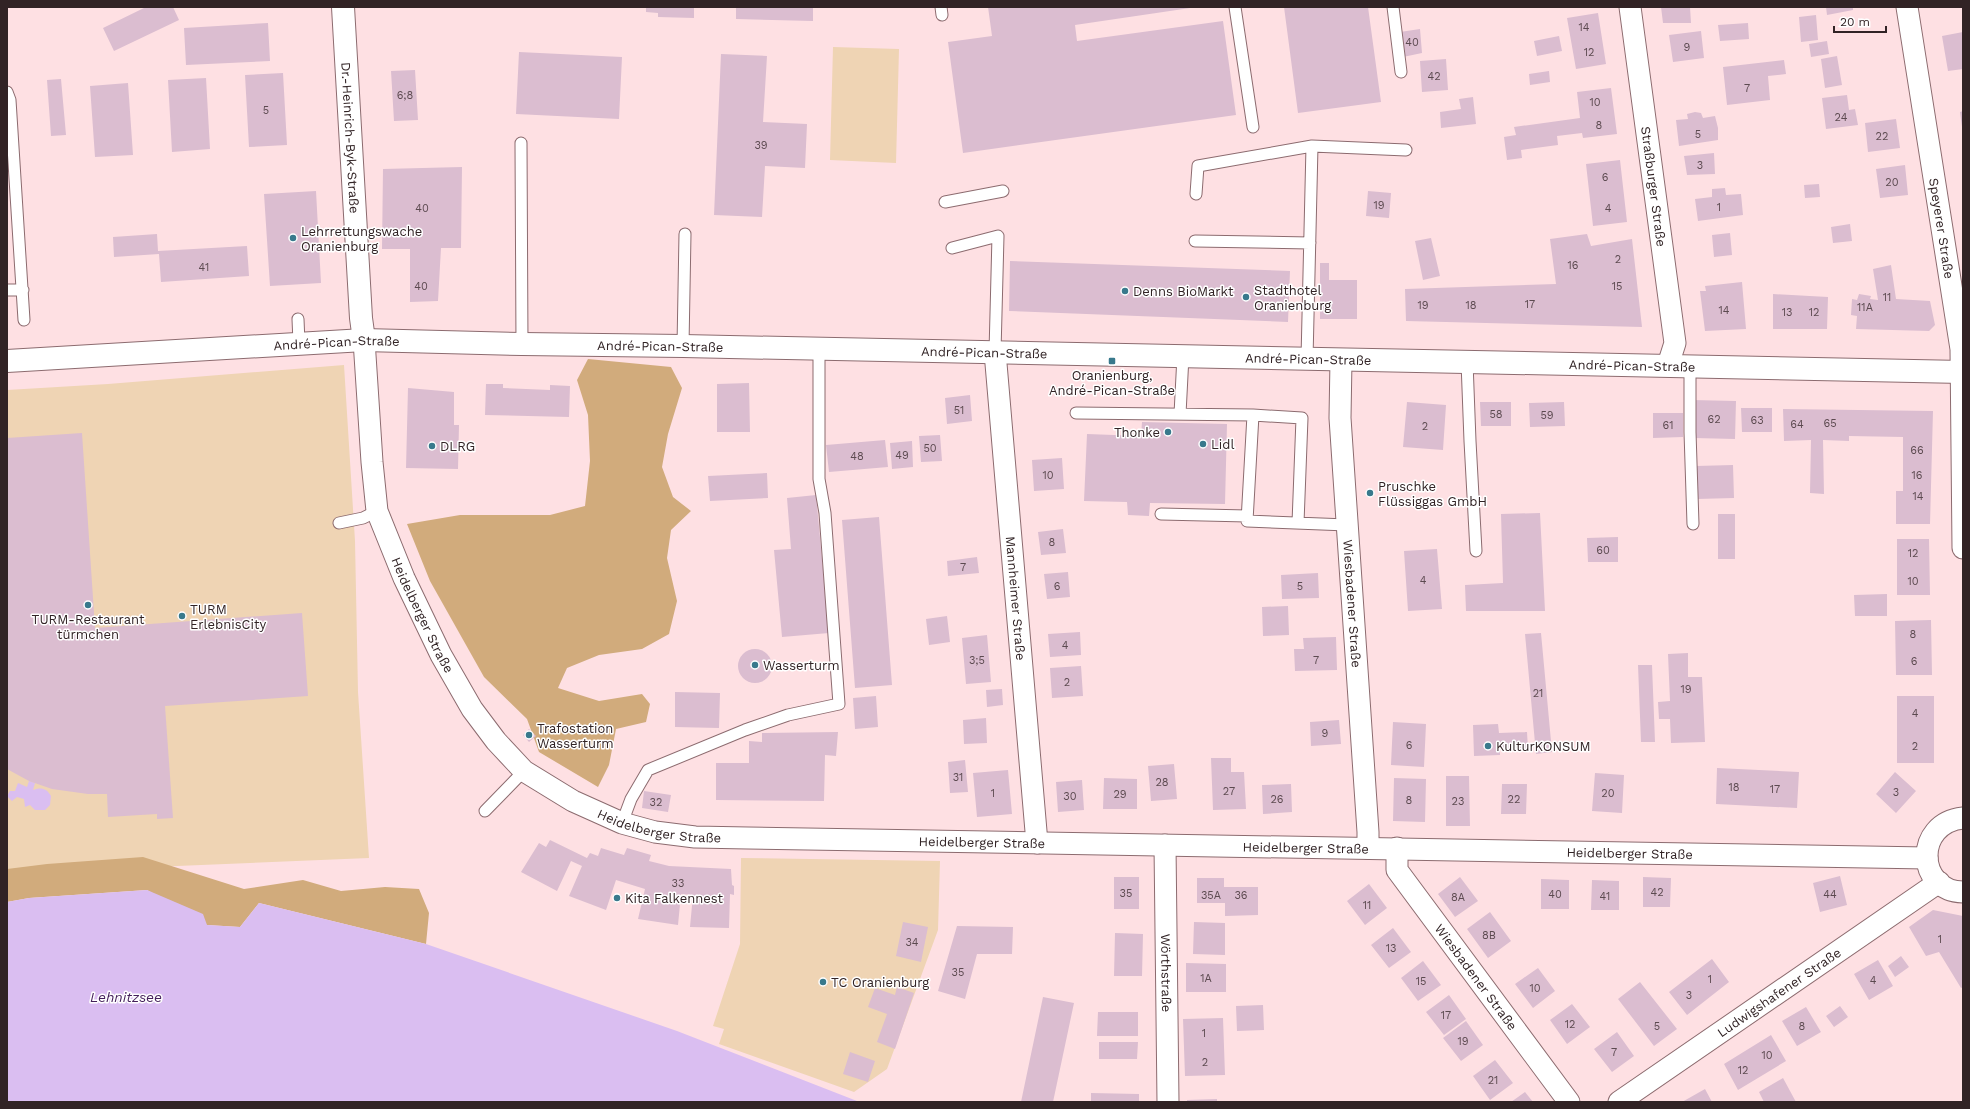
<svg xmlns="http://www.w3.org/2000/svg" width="1970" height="1109" viewBox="0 0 1970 1109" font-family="'Work Sans',sans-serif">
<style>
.green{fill:#efd4b4}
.forest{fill:#d1ab7c}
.water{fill:#dabef1}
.building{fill:#dbbdd0}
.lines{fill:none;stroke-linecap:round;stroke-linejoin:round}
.service-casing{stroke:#8c6b6f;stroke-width:13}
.minor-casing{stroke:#8c6b6f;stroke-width:23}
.tertiary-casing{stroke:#8c6b6f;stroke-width:24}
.service{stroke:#fff;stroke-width:11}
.minor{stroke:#fff;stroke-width:21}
.tertiary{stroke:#fff;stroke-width:22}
.poi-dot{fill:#38798c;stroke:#fff;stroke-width:1.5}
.labels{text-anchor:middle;stroke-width:3;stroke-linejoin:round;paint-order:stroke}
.number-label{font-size:11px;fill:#5c4a50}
.street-label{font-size:13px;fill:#312325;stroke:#fff}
.poi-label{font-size:13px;fill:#312325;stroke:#fff;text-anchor:start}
.water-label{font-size:14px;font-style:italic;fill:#441f5b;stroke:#fff}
</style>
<rect width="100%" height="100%" fill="#fee0e3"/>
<path class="green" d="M833,47L899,49L896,163L830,160Z
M344,365L355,541L358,692L369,858L7,873V390L108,384Z
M741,858L940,861L938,930L887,1069L854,1092L719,1044L724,1029L713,1026L740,944Z"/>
<path class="forest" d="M588,359L671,367L682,388L668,434L662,467L673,497L691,511L671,530L667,558L677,601L669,634L642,649L599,655L567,668L558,688L599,701L642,694L650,704L646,722L616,729L609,765L598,787L539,752L527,719L484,677L430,581L407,524L460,515H550L585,506L590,461L588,415L577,380Z
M143,857L244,889L303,880L341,891L385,887L419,889L429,913L426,944L259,903L240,927L207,925L147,890L29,898L7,902V869L47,864Z"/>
<path class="water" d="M29,781L35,783L33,790C40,787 47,788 51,796L50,805L45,810H35L30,805L25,807L24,799L17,797L12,801L7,796L10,791H15L18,783L27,787Z
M147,890L203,914L207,925L240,927L259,903L426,944L677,1031L857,1101L7,1102V902L29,898Z"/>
<path class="building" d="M146,7H173L179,20L114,51L103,28Z
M646,7H694V18L658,17V13L646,12Z
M736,7H813V21L736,19Z
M988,7H1197L1075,25L1077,41L1223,21L1236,115L963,153L948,42L992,36Z
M1284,7H1368L1381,102L1298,113Z
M1661,7H1690L1691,23H1663Z
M1826,7H1853V10L1827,15Z
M1598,13L1606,64L1576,69L1567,18Z
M1816,15L1818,40L1801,42L1799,17Z
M268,23L270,61L186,65L184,28Z
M1748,23L1749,39L1720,41L1718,25Z
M1420,29L1422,53L1403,57L1400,32Z
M1701,31L1704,58L1673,62L1669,35Z
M1963,32V69L1948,71L1942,36Z
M1559,36L1562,51L1537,56L1534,41Z
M1827,41L1829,54L1811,57L1809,44Z
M519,52L622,57L619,119L516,114Z
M721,54L767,56L763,122L807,124L805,168L765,166L762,217L714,215Z
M1837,56L1842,85L1825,88L1821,59Z
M1446,59L1448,90L1422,92L1420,61Z
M1784,60L1786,74L1768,76L1770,100L1727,105L1723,67Z
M415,70L418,120L394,121L391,71Z
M1549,71L1550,82L1530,85L1529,74Z
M283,73L287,145L249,147L245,75Z
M206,78L210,149L172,152L168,80Z
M61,79L66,135L51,136L47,80Z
M128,83L133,155L95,157L90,86Z
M1611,88L1617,134L1583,138L1582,133L1557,136L1558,145L1521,150L1522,158L1507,160L1504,137L1516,135L1514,127L1580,118L1577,92Z
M1847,95L1849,110L1855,109L1858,125L1826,129L1822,98Z
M1473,97L1476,124L1441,128L1440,112L1461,109L1459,99Z
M1963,111V127H1962L1960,112Z
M1695,112L1701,113L1703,118L1715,116L1718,128V140L1679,146L1676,120L1688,119L1687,114Z
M1896,119L1900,148L1868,152L1865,123Z
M1714,153L1715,174L1687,175L1684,156Z
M1620,160L1627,222L1593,226L1586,164Z
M1905,165L1908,195L1880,198L1876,169Z
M462,167L461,248H441L438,301L410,302V249H382L383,169Z
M1819,184L1820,197L1805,198L1804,185Z
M1725,188L1726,195L1741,194L1743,215L1698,221L1695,199L1712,197V189Z
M316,191L321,283L270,286L264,194Z
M1368,191L1391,193L1389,218L1366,216Z
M1850,224L1852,241L1833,243L1831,227Z
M1730,233L1732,255L1714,257L1712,235Z
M157,234L158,251L247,246L249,276L161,282L159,254L114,257L113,237Z
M1587,234L1591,246L1632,239L1642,327L1406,321L1405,289L1556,284L1550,239Z
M1431,238L1440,276L1423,280L1415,241Z
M1010,261L1290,271L1288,322L1009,311Z
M1320,263H1329V280H1357V319H1320Z
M1891,265L1896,299L1930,301L1935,325L1929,331L1856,329L1857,316L1851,315L1852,299L1857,300L1859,294L1871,296L1870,299L1878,300L1873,269Z
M1742,282L1746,329L1705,331L1700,291H1706L1705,286Z
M1773,294L1828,297L1827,329H1773Z
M749,383L750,432H717V384Z
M486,384H503V388L550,390V385L570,386L569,417L485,415Z
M408,388L454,392V425H459L458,469L406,468Z
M970,395L972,421L947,424L945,398Z
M1692,400L1736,401L1735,439L1694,438Z
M1407,402L1446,405L1443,450L1403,447Z
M1480,402H1511V426H1481Z
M1564,402L1565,426L1530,427L1529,403Z
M1741,408H1772V432H1742Z
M1783,409L1933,411L1930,524H1896V491H1903V437L1849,436V441L1823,440L1824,494L1810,493L1811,440L1784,441Z
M1653,413H1683V437L1653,438Z
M1142,422L1227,424L1225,504L1150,503L1149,516L1128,515L1127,502L1084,501L1087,434L1141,436Z
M82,433L95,628L302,613L308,696L165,706L173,818L157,819V814L108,817L107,794H88L52,789L29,781L7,769V438Z
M940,435L942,461L921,462L919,436Z
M885,440L888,467L829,472L826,445Z
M912,441L913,467L892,469L890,443Z
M1062,458L1064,489L1034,491L1032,460Z
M1733,465L1734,498L1697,499L1696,466Z
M767,473L768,498L710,501L708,476Z
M816,495L829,633L782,637L774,550L791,549L787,498Z
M1540,513L1545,611H1466L1465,585L1503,583L1501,514Z
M1718,514H1735V559H1718Z
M879,517L892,685L855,688L842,520Z
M1063,529L1066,553L1041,555L1038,532Z
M1618,537V562H1588L1587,538Z
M1897,539H1929L1930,595H1897Z
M1437,549L1442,609L1408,611L1404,551Z
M977,557L979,573L948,576L947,561Z
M1068,572L1070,597L1047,599L1044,574Z
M1318,573L1319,598L1282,599L1281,575Z
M1887,594V616H1855L1854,595Z
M1288,606L1289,635L1263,636L1262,607Z
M947,616L950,642L929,645L926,619Z
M1931,620L1932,675H1896L1895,621Z
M1080,632L1081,655L1050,657L1048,634Z
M1541,633L1552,752L1536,754L1525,634Z
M987,635L991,682L966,684L962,638Z
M1336,637L1337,670L1295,671L1294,649H1304L1303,638Z
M738 666a17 17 0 1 1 34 0a17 17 0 1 1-34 0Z
M1688,653V677H1702L1705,742L1671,743L1670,719H1659L1658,702L1670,701L1668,654Z
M1638,665H1652L1655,742H1641Z
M1081,666L1083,696L1052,698L1050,668Z
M1002,689L1003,705L987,707L986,690Z
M675,692L720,693L719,728L675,727Z
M876,696L878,727L855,729L853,698Z
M1897,696H1934V763H1897Z
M986,718L987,743L964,744L963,720Z
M1339,720L1341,744L1311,746L1310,722Z
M1393,722L1426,724L1424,767L1391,765Z
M1498,724L1499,733L1527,732L1528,749L1500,750V755L1474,756L1473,725Z
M529,729L536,736L529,742L523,735Z
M838,732L836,756L825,755L824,801L716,800V763H749V741L762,742V733Z
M1211,758H1231V772H1244L1246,809L1213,810Z
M965,760L968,792L950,793L948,762Z
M1174,764L1177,799L1151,801L1148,766Z
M1717,768L1799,772L1797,808L1716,804Z
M1008,770L1012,814L977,817L973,773Z
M1895,772L1916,791L1896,813L1876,794Z
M1595,773L1624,775L1622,813L1592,811Z
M1446,776H1469L1470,826H1446Z
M1104,778L1137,779V809H1103Z
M1394,778L1426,779L1425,822L1393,821Z
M1082,780L1084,810L1058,812L1056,782Z
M1291,784L1292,812L1263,814L1262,785Z
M1502,784H1527L1526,814H1501Z
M644,791L671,795L668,812L642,808Z
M550,840L587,858L590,853L598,856L601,848L624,855L627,848L651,855L649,861L669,866L731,869L732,885L734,886V895L730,894L729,928L690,927L693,895L681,894L678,925L638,919L645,889L616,880L606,910L569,896L582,866L571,861L557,891L521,872L539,843L546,847Z
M1840,876L1847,905L1820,912L1813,883Z
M1114,877H1139V909H1114Z
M1460,877L1478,901L1455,917L1438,894Z
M1643,877L1671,878L1670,907H1643Z
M1197,878H1224V887H1258V915L1225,916V903H1197Z
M1541,879L1569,880V909H1541Z
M1592,880L1619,881V910H1591Z
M1369,884L1387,908L1365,925L1347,901Z
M1933,910L1963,916V987L1961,988L1939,952L1926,956L1909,927Z
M1490,912L1511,941L1488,958L1467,929Z
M903,922L928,927L921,962L896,956Z
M1194,922L1225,923V955L1193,954Z
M957,926L1013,927L1012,954H977L965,999L938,991Z
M1393,928L1411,952L1389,968L1371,945Z
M1115,933L1143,934L1142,976H1114Z
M1901,956L1909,967L1895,977L1888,966Z
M1712,959L1729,982L1687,1015L1669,992Z
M1878,960L1893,986L1869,1000L1854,974Z
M1423,961L1441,985L1418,1001L1401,978Z
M1186,963L1226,964V992H1186Z
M1538,968L1555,991L1533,1008L1515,984Z
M1640,982L1677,1029L1654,1046L1618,999Z
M897,987L914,993L895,1049L877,1042L887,1014L868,1007L875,988L895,995Z
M1449,995L1466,1019L1444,1035L1426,1012Z
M1043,997L1074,1003L1053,1102H1021Z
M1572,1004L1590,1027L1567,1044L1550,1020Z
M1263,1005L1264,1030L1237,1031L1236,1006Z
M1840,1006L1848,1017L1834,1027L1826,1016Z
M1806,1007L1821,1032L1797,1046L1782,1021Z
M1098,1012H1138V1036H1097Z
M1223,1018L1225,1075L1185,1076L1183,1019Z
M1466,1021L1483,1045L1461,1061L1443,1038Z
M1617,1032L1634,1056L1612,1072L1594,1049Z
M1771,1035L1786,1061L1738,1090L1724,1064Z
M1099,1042H1138L1137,1059H1099Z
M850,1052L875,1061L868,1082L843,1074Z
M1495,1060L1513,1083L1490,1100L1473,1076Z
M1783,1078L1796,1102H1764L1759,1092Z
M1705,1089L1712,1102H1682Z
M1525,1092L1533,1102H1511Z
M1091,1093L1139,1094V1102H1091Z
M1217,1099V1102H1187V1100Z"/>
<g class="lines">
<g class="service-casing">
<path id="service" d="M941,7L942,15
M1235,7L1253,127
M1393,7L1401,72
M7,92L10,100L24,320
M521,143L522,344
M1312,146L1406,150
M1196,194L1198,166L1312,146L1307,359
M945,202L1003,191
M1195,241L1310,243
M952,248L998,236L995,352
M7,290H23
M298,319L299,343
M683,346L685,234
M1467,362L1470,441L1476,551
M1690,365V432L1693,524
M1076,413L1253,415
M1180,414L1183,356
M1161,514L1247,516
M339,523L363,518L377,511
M1298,523L1302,418L1253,415L1247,521L1347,525
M485,811L524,771
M622,823L631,799L648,770L745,730L788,715L839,704L825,513L819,479V349"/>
</g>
<g class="minor-casing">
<g id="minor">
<path id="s1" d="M1630,7L1675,343L1668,365"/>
<path id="s2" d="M1907,7L1961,349L1963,548"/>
<path id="s3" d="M364,340L372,462L377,511L404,578L441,655L472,709L496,741L524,771L573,801L622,823L655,832L695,837L748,838L1927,858"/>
<path id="s4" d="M995,352L1037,843"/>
<path id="s5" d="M1341,360L1340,418L1368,832V848"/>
<path d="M1963,818C1914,823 1916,891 1963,892"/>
<path id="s6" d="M1165,845L1168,1102"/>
<path id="s7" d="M1397,848V870L1569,1102"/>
<path id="s8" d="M1619,1102L1939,882"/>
</g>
</g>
<g class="tertiary-casing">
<g id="tertiary">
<path id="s9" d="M343,7L361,318L364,340"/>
<path id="s10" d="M7,361L364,340L522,344L683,346L1963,372"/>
</g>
</g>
<use href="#service" class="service"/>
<use href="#minor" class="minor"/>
<use href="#tertiary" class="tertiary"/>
</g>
<g class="poi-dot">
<circle cx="293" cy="238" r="4"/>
<circle cx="1125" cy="291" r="4"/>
<circle cx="1246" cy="297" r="4"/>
<rect x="1108" y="357" width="8" height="8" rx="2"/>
<circle cx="1168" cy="432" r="4"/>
<circle cx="1203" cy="444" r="4"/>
<circle cx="432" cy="446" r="4"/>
<circle cx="1370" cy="493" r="4"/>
<circle cx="88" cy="605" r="4"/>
<circle cx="182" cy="616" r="4"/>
<circle cx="755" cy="665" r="4"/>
<circle cx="529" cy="735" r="4"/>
<circle cx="1488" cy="746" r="4"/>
<circle cx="617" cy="898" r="4"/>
<circle cx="823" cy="982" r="4"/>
</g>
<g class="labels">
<g class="number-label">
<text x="1584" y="31">14</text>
<text x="1412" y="46">40</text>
<text x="1687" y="51">9</text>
<text x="1589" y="56">12</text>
<text x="1434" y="80">42</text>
<text x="1747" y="92">7</text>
<text x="405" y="99">6;8</text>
<text x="1595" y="106">10</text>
<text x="266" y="114">5</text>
<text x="1841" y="121">24</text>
<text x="1599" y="129">8</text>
<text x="1698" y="138">5</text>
<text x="1882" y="140">22</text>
<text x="761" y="149">39</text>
<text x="1700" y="169">3</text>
<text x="1605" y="181">6</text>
<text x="1892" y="186">20</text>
<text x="1379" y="209">19</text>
<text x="1719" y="211">1</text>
<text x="422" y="212">40</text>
<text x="1608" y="212">4</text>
<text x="1618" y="263">2</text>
<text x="1573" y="269">16</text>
<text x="204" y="271">41</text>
<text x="421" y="290">40</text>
<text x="1617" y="290">15</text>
<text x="1887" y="301">11</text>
<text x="1530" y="308">17</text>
<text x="1423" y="309">19</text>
<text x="1471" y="309">18</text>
<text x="1865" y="311">11A</text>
<text x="1724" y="314">14</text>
<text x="1787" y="316">13</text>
<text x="1814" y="316">12</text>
<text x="959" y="414">51</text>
<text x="1496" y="418">58</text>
<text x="1547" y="419">59</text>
<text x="1714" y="423">62</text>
<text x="1757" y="424">63</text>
<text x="1830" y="427">65</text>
<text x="1797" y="428">64</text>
<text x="1668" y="429">61</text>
<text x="1425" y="430">2</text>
<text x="930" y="452">50</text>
<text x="1917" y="454">66</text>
<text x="902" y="459">49</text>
<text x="857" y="460">48</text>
<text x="1048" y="479">10</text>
<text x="1917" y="479">16</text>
<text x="1918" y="500">14</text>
<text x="1052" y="546">8</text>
<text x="1603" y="554">60</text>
<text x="1913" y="557">12</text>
<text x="963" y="571">7</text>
<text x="1423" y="584">4</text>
<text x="1913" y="585">10</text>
<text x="1057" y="590">6</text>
<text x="1300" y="590">5</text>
<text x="1913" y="638">8</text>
<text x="1065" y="649">4</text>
<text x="977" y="664">3;5</text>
<text x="1316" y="664">7</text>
<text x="1914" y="665">6</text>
<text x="1067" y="686">2</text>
<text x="1686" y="693">19</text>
<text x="1538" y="697">21</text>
<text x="1915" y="717">4</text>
<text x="1325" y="737">9</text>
<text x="1409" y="749">6</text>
<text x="1915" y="750">2</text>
<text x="958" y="781">31</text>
<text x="1162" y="786">28</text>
<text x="1734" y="791">18</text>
<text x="1775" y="793">17</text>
<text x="1229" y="795">27</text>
<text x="1896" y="796">3</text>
<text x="993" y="797">1</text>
<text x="1608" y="797">20</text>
<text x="1120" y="798">29</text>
<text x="1070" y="800">30</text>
<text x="1277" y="803">26</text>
<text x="1514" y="803">22</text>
<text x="1409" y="804">8</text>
<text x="1458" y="805">23</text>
<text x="656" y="806">32</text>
<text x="678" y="887">33</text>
<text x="1657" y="896">42</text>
<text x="1126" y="897">35</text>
<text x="1555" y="898">40</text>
<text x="1830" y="898">44</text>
<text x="1211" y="899">35A</text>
<text x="1241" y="899">36</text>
<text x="1605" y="900">41</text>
<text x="1458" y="901">8A</text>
<text x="1367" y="909">11</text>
<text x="1489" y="939">8B</text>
<text x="1940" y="943">1</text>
<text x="912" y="946">34</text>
<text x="1391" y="952">13</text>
<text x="958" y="976">35</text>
<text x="1206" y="982">1A</text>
<text x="1710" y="983">1</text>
<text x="1873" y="984">4</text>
<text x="1421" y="985">15</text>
<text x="1535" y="992">10</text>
<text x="1689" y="999">3</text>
<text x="1446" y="1019">17</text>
<text x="1570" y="1028">12</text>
<text x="1657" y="1030">5</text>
<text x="1802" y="1030">8</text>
<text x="1204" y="1037">1</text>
<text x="1463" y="1045">19</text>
<text x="1614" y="1056">7</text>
<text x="1767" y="1059">10</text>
<text x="1205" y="1066">2</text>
<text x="1743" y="1074">12</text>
<text x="1493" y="1084">21</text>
</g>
<g class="street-label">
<text dy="5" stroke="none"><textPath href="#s9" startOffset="131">Dr.-Heinrich-Byk-Straße</textPath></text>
<text dy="5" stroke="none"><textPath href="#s1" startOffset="181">Straßburger Straße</textPath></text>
<text dy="5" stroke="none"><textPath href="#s2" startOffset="224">Speyerer Straße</textPath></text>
<text dy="5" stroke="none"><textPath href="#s10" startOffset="330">André-Pican-Straße</textPath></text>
<text dy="5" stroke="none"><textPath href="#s10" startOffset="654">André-Pican-Straße</textPath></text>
<text dy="5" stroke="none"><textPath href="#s10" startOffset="978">André-Pican-Straße</textPath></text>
<text dy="5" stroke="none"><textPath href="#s10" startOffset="1302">André-Pican-Straße</textPath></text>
<text dy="5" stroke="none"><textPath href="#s10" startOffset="1626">André-Pican-Straße</textPath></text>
<text dy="5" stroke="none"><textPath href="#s4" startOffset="247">Mannheimer Straße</textPath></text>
<text dy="5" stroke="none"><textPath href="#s5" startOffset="244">Wiesbadener Straße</textPath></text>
<text dy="5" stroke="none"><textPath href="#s3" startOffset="285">Heidelberger Straße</textPath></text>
<text dy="5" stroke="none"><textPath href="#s3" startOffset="621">Heidelberger Straße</textPath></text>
<text dy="5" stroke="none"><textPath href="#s3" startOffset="945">Heidelberger Straße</textPath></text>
<text dy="5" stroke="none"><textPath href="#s3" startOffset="1269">Heidelberger Straße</textPath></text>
<text dy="5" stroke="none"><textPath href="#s3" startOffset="1593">Heidelberger Straße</textPath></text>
<text dy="5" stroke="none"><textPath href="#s6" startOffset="128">Wörthstraße</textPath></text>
<text dy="5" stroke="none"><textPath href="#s7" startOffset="155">Wiesbadener Straße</textPath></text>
<text dy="5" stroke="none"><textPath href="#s8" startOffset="194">Ludwigshafener Straße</textPath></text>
</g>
<g class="poi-label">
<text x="301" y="236">Lehrrettungswache<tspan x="301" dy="15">Oranienburg</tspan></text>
<text x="1254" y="295">Stadthotel<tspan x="1254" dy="15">Oranienburg</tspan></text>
<text x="1133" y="296">Denns BioMarkt</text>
<text x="1112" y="380" text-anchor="middle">Oranienburg,<tspan x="1112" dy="15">André-Pican-Straße</tspan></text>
<text x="1160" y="437" text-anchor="end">Thonke</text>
<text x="1211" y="449">Lidl</text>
<text x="440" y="451">DLRG</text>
<text x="1378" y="491">Pruschke<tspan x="1378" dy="15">Flüssiggas GmbH</tspan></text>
<text x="190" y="614">TURM<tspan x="190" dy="15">ErlebnisCity</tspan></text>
<text x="88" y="624" text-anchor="middle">TURM-Restaurant<tspan x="88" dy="15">türmchen</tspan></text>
<text x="763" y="670">Wasserturm</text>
<text x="537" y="733">Trafostation<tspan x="537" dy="15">Wasserturm</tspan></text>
<text x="1496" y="751">KulturKONSUM</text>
<text x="625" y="903">Kita Falkennest</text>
<text x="831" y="987">TC Oranienburg</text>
</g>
<g class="water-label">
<text x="126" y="1002">Lehnitzsee</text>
</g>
</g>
<rect width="1970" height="1109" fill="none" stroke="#312325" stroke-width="16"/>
<path d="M1834 26v6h52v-6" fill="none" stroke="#312325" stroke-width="2"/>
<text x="1840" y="26" font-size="12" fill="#312325" stroke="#ffffff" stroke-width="3" paint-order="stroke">20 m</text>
</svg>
